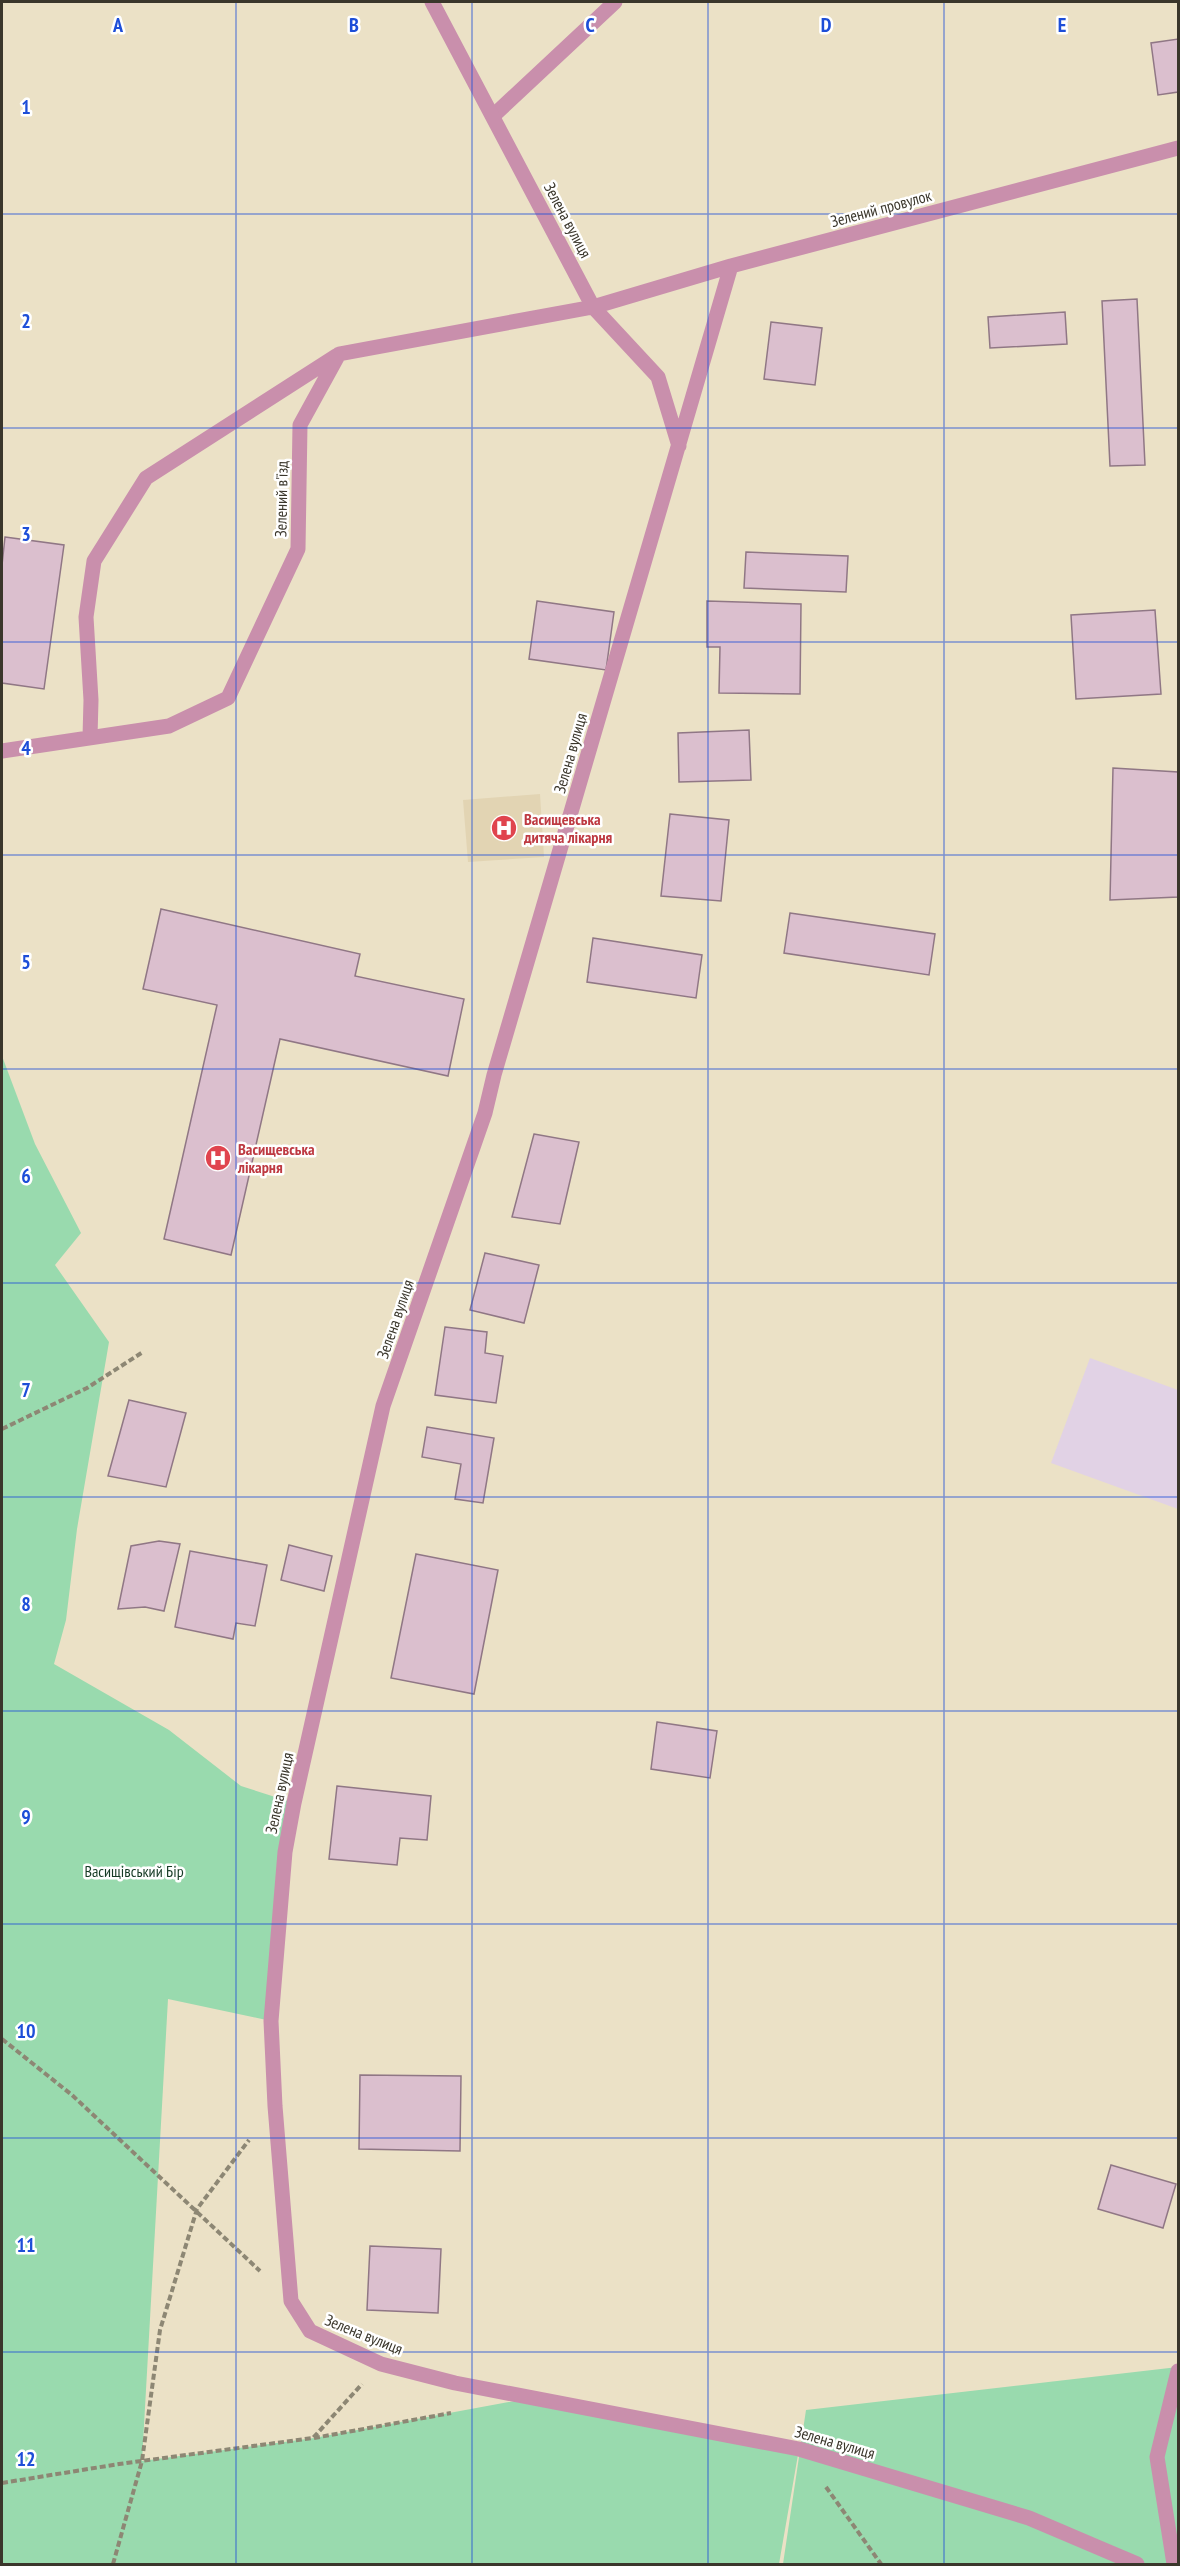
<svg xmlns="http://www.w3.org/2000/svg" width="1180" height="2566" viewBox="0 0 1180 2566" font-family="'PT Sans Narrow',sans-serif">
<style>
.industrial{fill:#e1d2e5}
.built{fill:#e2d4b3}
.green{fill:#99daae}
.building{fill:#dbbfce;stroke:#907785;stroke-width:1.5}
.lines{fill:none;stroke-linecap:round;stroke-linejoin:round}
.path{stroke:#8d8774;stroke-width:4;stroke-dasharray:6 3;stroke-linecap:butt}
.service{stroke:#c98fac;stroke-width:15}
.minor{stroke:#c98fac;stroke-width:15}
.grid{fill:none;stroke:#1d4ed8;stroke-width:1.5;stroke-opacity:0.55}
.labels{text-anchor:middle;stroke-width:5;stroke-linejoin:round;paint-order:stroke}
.street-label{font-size:16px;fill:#3a362b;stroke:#fff}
.health-label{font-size:16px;font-weight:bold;fill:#be3a42;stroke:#fff;text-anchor:start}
.park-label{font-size:16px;fill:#163b25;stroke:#fff}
.grid-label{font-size:20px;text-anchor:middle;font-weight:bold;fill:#1d4ed8;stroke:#fff;stroke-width:5;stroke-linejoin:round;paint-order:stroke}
</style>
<rect width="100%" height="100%" fill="#ebe1c6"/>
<path class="industrial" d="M1090,1358L1178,1390V1509L1051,1463Z"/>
<path class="built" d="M540,794L544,857L468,862L463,800Z"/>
<path class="green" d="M2,1056L35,1144L81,1233L55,1265L109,1342L77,1529L66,1620L54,1664L169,1730L241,1786L294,1803L271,2021L168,1999L142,2461L314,2438L536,2397L799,2449L779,2564H2Z
M1178,2367V2564H783L806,2410Z"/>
<path class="building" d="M1178,39V92L1158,95L1151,43Z
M1137,299L1145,465L1110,466L1102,301Z
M1065,312L1067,344L990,348L988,317Z
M771,322L822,328L815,385L764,379Z
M5,537L64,545L44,689L2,683V565Z
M746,552L848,556L846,592L744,588Z
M537,601L614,612L606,670L529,659Z
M707,601L801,604L800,694L719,693L720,647H707Z
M1155,610L1161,694L1076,699L1071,615Z
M749,730L751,780L679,782L678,733Z
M1113,768L1178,772V897L1110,900Z
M670,814L729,820L721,901L661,896Z
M161,909L360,954L355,976L464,999L448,1076L280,1039L231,1255L164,1239L217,1005L143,989Z
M790,913L935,934L929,975L784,953Z
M593,938L702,955L696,998L587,982Z
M534,1134L579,1142L560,1224L512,1217Z
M485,1253L539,1265L524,1323L470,1310Z
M445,1327L487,1332L485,1353L503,1356L496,1403L435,1395Z
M129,1400L186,1413L166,1487L108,1476Z
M427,1427L494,1438L483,1503L455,1499L461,1464L422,1457Z
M159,1541L180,1544L164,1611L145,1607L118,1609L131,1546Z
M289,1545L332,1556L324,1591L281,1580Z
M190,1551L267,1565L255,1626L236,1623L233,1639L175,1627Z
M416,1554L498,1570L474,1694L391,1678Z
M657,1722L717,1731L710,1778L651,1769Z
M337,1786L431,1796L427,1840L400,1838L397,1865L329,1859Z
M360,2075L461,2076L460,2151L359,2149Z
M1111,2165L1176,2184L1163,2228L1098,2209Z
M370,2246L441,2249L438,2313L367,2310Z"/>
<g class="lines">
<path class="path" d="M2,1429L87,1388L143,1352
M2,2039L72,2095L260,2271
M314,2438L451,2413
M2,2483L119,2464L313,2438L362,2384
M826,2487L881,2564
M113,2564L142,2461L160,2330L197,2209L249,2140"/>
<path class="service" d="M493,116L615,2"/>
<path class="minor" d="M432,2L593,307L658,377L679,446
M731,266L494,1075L485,1113L383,1406L294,1803L285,1852L271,2021L275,2106L291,2301L310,2331L381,2364L455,2383L799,2449L1029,2518L1137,2564
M90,737L91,700L86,617L94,561L146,478L336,356
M2,751L169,726L228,698L298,549L300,425L339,354L593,307L731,266L1178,148
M1174,2564L1157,2457L1178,2371"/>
</g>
<path class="grid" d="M236,2V2564M472,2V2564M708,2V2564M944,2V2564M2,214H1178M2,428H1178M2,642H1178M2,855H1178M2,1069H1178M2,1283H1178M2,1497H1178M2,1711H1178M2,1924H1178M2,2138H1178M2,2352H1178"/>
<defs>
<g id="hospital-disc" transform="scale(1.35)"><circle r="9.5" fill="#e0444e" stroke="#fff"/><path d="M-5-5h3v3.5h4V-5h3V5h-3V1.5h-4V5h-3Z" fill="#fff"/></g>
</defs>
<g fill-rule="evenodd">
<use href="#hospital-disc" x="504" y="828"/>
<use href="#hospital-disc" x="218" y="1158"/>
</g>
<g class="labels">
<g class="street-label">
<text transform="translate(881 208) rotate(-15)" y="6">Зелений провулок</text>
<text transform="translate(568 220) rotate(62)" y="6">Зелена вулиця</text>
<text transform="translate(281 499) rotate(-89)" y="6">Зелений в'їзд</text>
<text transform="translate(570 753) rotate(-74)" y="6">Зелена вулиця</text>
<text transform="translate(395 1319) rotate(-71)" y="6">Зелена вулиця</text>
<text transform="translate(279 1793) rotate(-78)" y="6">Зелена вулиця</text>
<text transform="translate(364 2334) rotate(22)" y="6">Зелена вулиця</text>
<text transform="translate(835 2442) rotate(16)" y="6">Зелена вулиця</text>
</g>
<g class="health-label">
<text x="524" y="825">Васищевська<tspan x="524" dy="18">дитяча лікарня</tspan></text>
<text x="238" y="1155">Васищевська<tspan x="238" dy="18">лікарня</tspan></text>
</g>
<g class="park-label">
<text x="134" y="1877">Васищівський Бір</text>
</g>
</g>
<g class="grid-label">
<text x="118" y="32">A</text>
<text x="354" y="32">B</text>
<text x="590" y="32">C</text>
<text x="826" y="32">D</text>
<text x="1062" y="32">E</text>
<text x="26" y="114">1</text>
<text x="26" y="328">2</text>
<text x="26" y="541">3</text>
<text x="26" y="755">4</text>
<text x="26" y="969">5</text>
<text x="26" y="1183">6</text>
<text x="26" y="1397">7</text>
<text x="26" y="1611">8</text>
<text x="26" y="1824">9</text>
<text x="26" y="2038">10</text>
<text x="26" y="2252">11</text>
<text x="26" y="2466">12</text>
</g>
<rect width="1180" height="2566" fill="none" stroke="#3a362b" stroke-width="6"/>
</svg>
